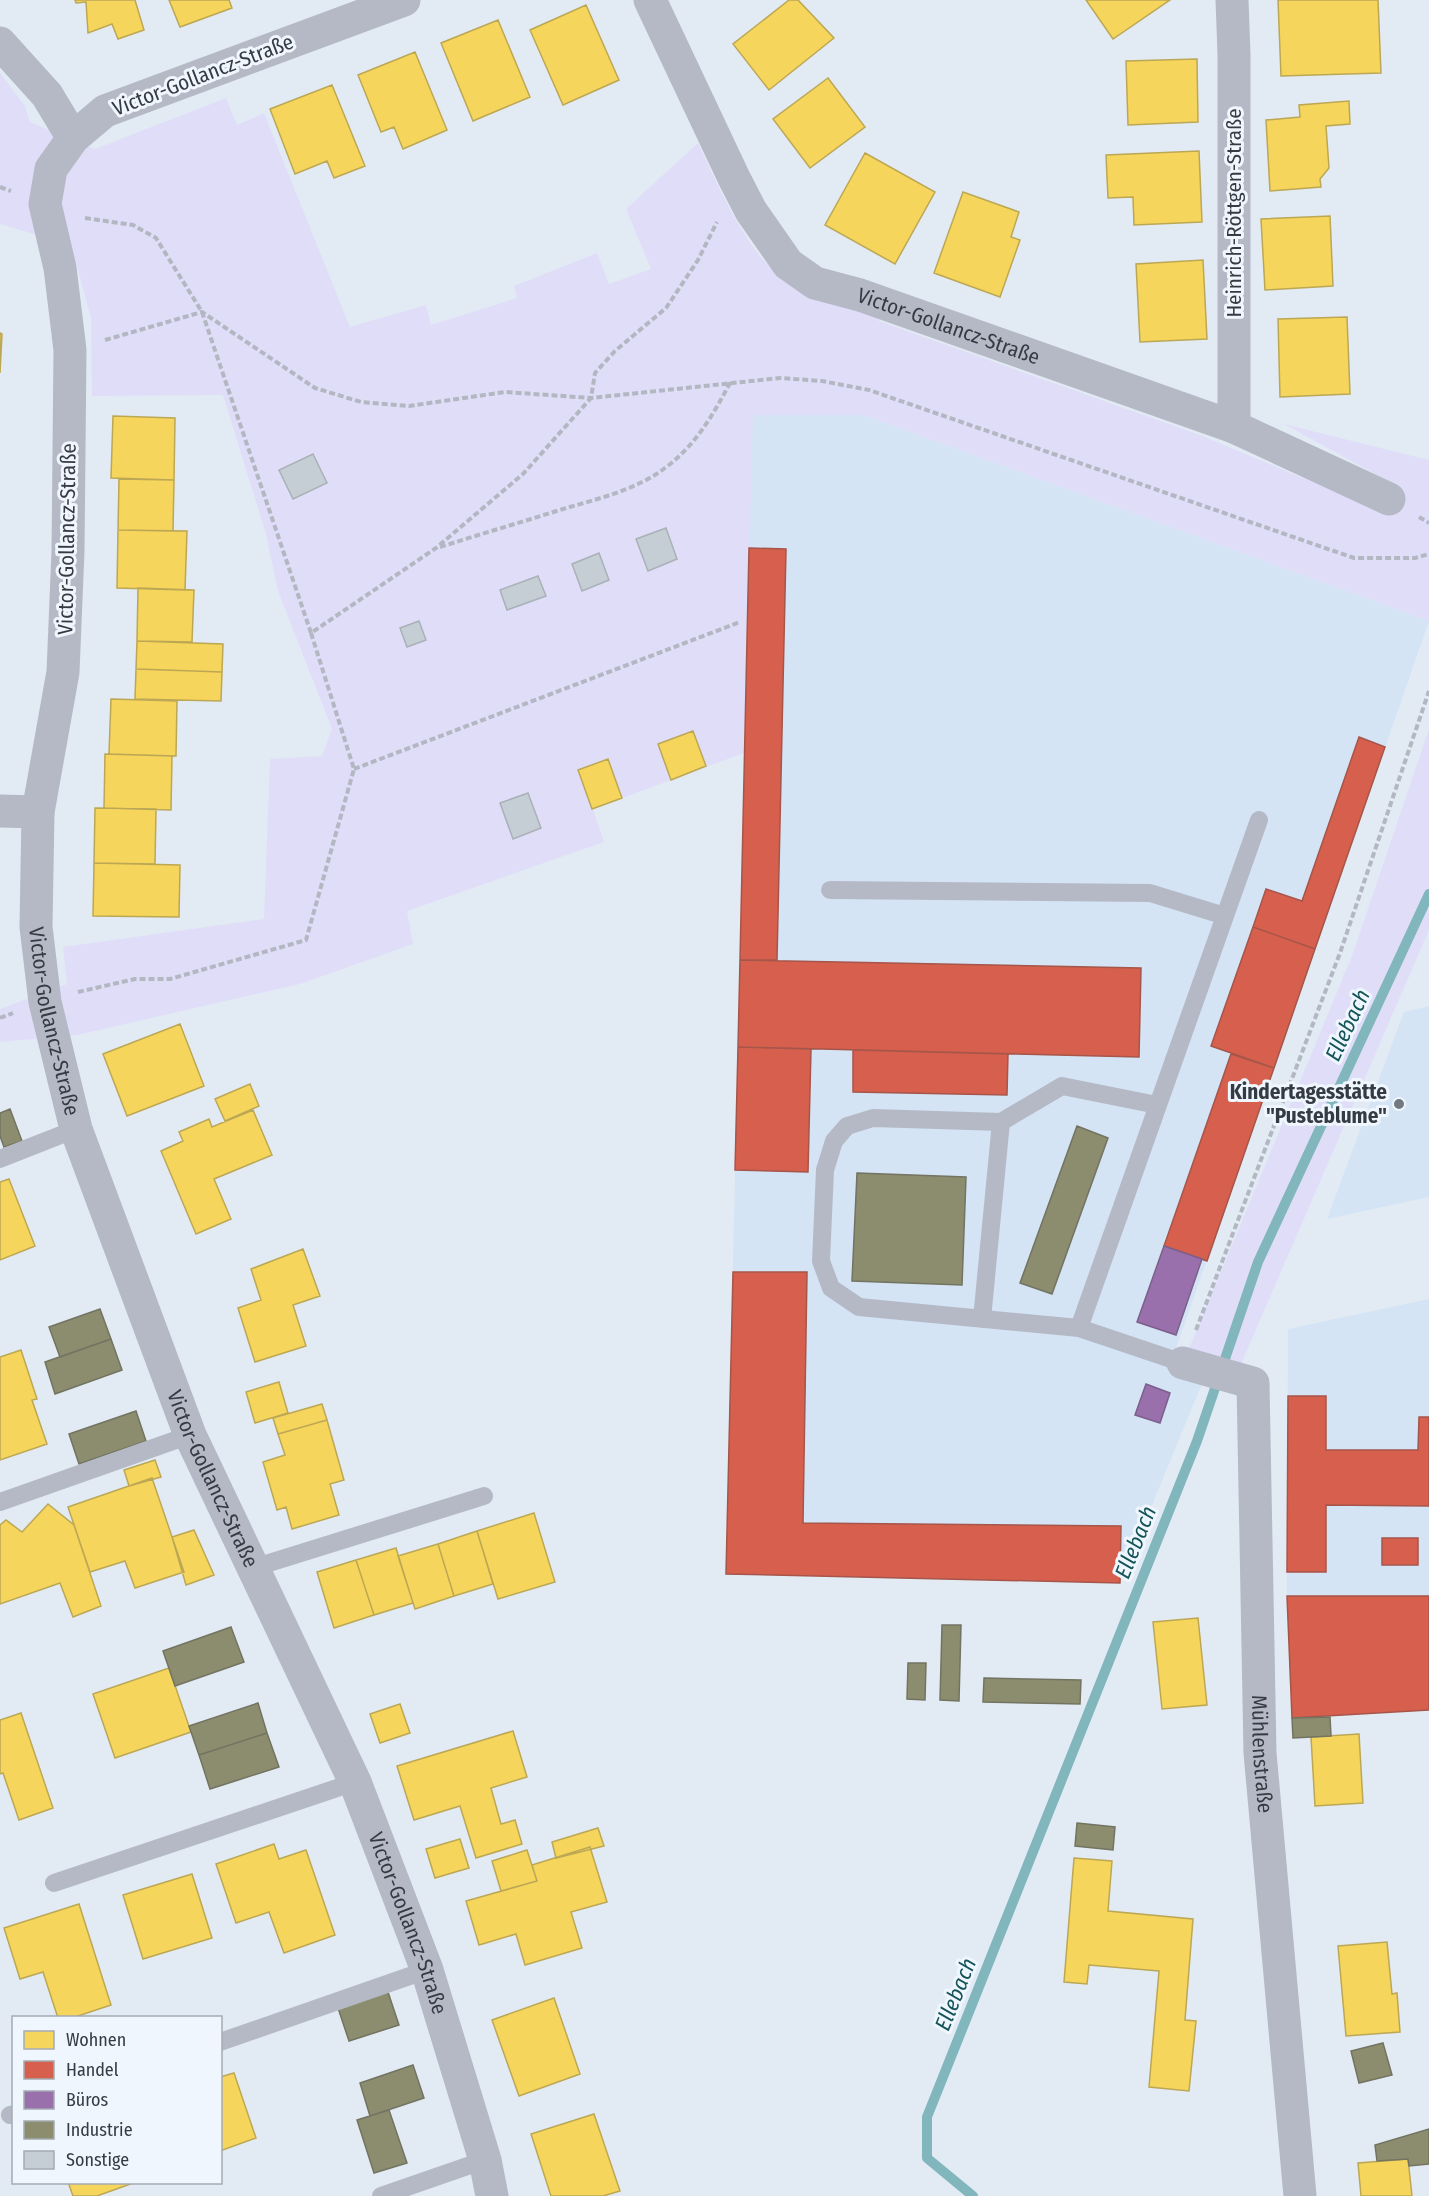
<svg xmlns="http://www.w3.org/2000/svg" width="1429" height="2196" viewBox="0 0 1429 2196" font-family="'Fira Sans Condensed',sans-serif">
<style>
.built{fill:#d4e4f5}
.green{fill:#e0ddf9}
.homes{fill:#f6d55c;stroke:#bca754;stroke-width:1.5}
.shops{fill:#d6604d;stroke:#a6554a;stroke-width:1.5}
.offices{fill:#9970ab;stroke:#7b608c;stroke-width:1.5}
.industry{fill:#8c8c6e;stroke:#727461;stroke-width:1.5}
.lines{fill:none;stroke-linecap:round;stroke-linejoin:round}
.stream{stroke:#81b6bd;stroke-width:10}
.building{fill:#c5ced4;stroke:#a9b1b7;stroke-width:1.5}
.path{stroke:#b3b7c2;stroke-width:4;stroke-dasharray:6 3;stroke-linecap:butt}
.lane{stroke:#b5b9c6;stroke-width:18}
.street{stroke:#b5b9c6;stroke-width:33}
.poi-dot{fill:#727980;stroke:#eff6fd;stroke-width:2}
.labels{text-anchor:middle;stroke-width:6;stroke-linejoin:round;paint-order:stroke}
.street-label{font-size:21px;fill:#353b42;stroke:#eff6fd}
.poi-label{font-size:21px;font-weight:bold;fill:#353b42;stroke:#eff6fd;text-anchor:end}
.water-label{font-size:22px;font-style:italic;fill:#145458;stroke:#eff6fd}
</style>
<rect width="100%" height="100%" fill="#e2ebf4"/>
<path class="built" d="M752,415H864L1429,621L1168,1372L1203,1381L1120,1583L726,1574Z
M1429,1006V1197L1327,1219L1404,1012Z
M1429,1299V1710L1292,1718L1287,1596L1288,1329Z"/>
<path class="green" d="M0,73L25,106L30,122L95,149L226,98L237,125L264,113L350,327L426,305L431,325L517,298L514,286L597,253L609,284L651,269L626,209L698,143C714,177 747,253 778,273C805,290 846,303 876,316L879,321L1200,435L1382,511L1404,490L1284,424L1429,460V621L864,415H753L744,753L593,809L604,842L407,911L413,944L300,984L77,1035L0,1042V1009L67,984L63,947L264,919L270,759L322,756L332,729L278,591L266,534L223,395L92,396L91,318L71,245L0,224Z
M1429,729V930L1235,1378L1183,1363L1352,956Z"/>
<path class="homes" d="M75,0H135L144,30L118,39L112,24L88,33L86,2L76,3Z
M169,0H229L232,8L180,27Z
M789,0H798L834,38L769,90L733,44Z
M1086,0H1170L1113,39Z
M1278,0H1378L1381,73L1281,76Z
M586,5L619,80L563,105L530,30Z
M498,20L530,97L473,121L441,43Z
M415,52L447,130L403,149L394,127L381,132L358,75Z
M1197,59L1198,122L1128,125L1126,61Z
M828,78L865,127L810,168L773,119Z
M332,85L365,166L334,178L327,161L295,174L270,109Z
M1349,101L1350,124L1326,126L1329,168L1320,179L1321,187L1270,191L1266,120L1300,117L1299,105Z
M1199,151L1202,222L1134,225L1133,197L1108,198L1106,155Z
M865,153L935,192L895,264L825,225Z
M963,192L1019,212L1011,237L1020,240L1000,297L934,273Z
M1330,216L1333,286L1265,290L1261,219Z
M1203,260L1207,339L1140,342L1136,264Z
M1347,317L1350,394L1280,397L1278,319Z
M0,333L2,334L0,373Z
M113,416L175,418L174,480L111,478Z
M119,479L174,480L173,531L118,530Z
M118,530L187,531L185,590L117,588Z
M138,588L194,590L192,642L137,641Z
M137,641L223,644L222,672L136,669Z
M136,669L222,672L221,701L135,699Z
M111,699L177,701L176,756L109,754Z
M693,731L706,766L671,780L658,744Z
M105,754L172,756L171,810L104,808Z
M608,759L622,798L592,809L578,770Z
M95,808L156,809L155,864L94,863Z
M94,863L180,865L179,917L93,916Z
M180,1024L204,1086L127,1116L103,1054Z
M250,1084L259,1106L225,1121L215,1099Z
M253,1110L272,1155L214,1179L231,1219L196,1234L161,1151L183,1141L179,1132L209,1119L212,1127Z
M9,1179L35,1246L0,1260V1182Z
M303,1249L320,1296L293,1305L306,1346L255,1362L238,1308L261,1300L251,1269Z
M21,1350L37,1399L32,1400L47,1444L0,1460V1357Z
M279,1382L288,1413L255,1423L246,1392Z
M322,1404L327,1420L278,1434L273,1418Z
M327,1420L344,1480L330,1484L339,1515L292,1529L286,1507L277,1510L263,1462L285,1455L278,1434Z
M155,1460L161,1477L129,1486L124,1470Z
M152,1478L184,1572L135,1588L125,1561L90,1572L68,1507Z
M48,1504L74,1525L101,1606L73,1617L60,1583L0,1604V1525L6,1520L22,1532Z
M534,1513L555,1582L498,1599L477,1531Z
M194,1530L214,1575L186,1585L172,1537Z
M477,1531L493,1584L454,1596L438,1544Z
M438,1544L454,1596L415,1609L398,1556Z
M396,1548L413,1603L374,1615L356,1560Z
M356,1560L374,1615L334,1628L317,1572Z
M1198,1618L1207,1705L1162,1709L1153,1622Z
M169,1668L191,1732L115,1758L93,1694Z
M400,1704L410,1733L380,1743L370,1714Z
M21,1713L53,1808L19,1820L3,1773L0,1774V1720Z
M513,1731L527,1777L491,1788L501,1824L515,1820L522,1844L476,1858L460,1806L414,1820L397,1766Z
M1359,1734L1363,1803L1315,1806L1311,1737Z
M598,1828L604,1846L556,1858L552,1842Z
M460,1839L469,1868L435,1878L426,1849Z
M274,1844L279,1859L306,1850L335,1935L284,1953L269,1912L236,1923L216,1864Z
M590,1847L607,1902L571,1912L582,1948L525,1965L516,1934L479,1945L466,1901L537,1881L532,1865Z
M527,1850L537,1881L501,1891L492,1861Z
M1074,1858L1112,1861L1108,1911L1193,1919L1185,2020L1196,2021L1189,2091L1149,2087L1159,1971L1089,1965L1087,1984L1064,1982Z
M192,1874L212,1938L143,1959L123,1895Z
M79,1904L111,2005L72,2018H58L43,1972L20,1979L4,1928Z
M1387,1942L1392,1994L1397,1993L1400,2032L1346,2036L1338,1946Z
M554,1998L580,2074L519,2096L492,2020Z
M234,2073L256,2138L220,2151V2077Z
M594,2114L620,2191L603,2196H551L531,2134Z
M1408,2159L1412,2196H1361L1358,2163Z
M68,2182H136L97,2196H73Z"/>
<path class="shops" d="M749,548L786,549L777,960H740Z
M1359,737L1385,747L1315,949L1253,927L1266,889L1302,901Z
M1253,927L1315,949L1274,1068L1211,1046Z
M740,960L1141,968L1139,1057L738,1047Z
M738,1047L811,1049L808,1172L735,1170Z
M853,1050L1008,1054L1007,1095L853,1092Z
M1231,1054L1274,1068L1207,1261L1164,1246Z
M733,1272H807L803,1523L1121,1526L1120,1583L726,1574Z
M1288,1396H1326V1450H1418L1419,1417H1429V1506L1326,1505V1572H1287Z
M1382,1538H1418V1565H1382Z
M1287,1596H1429V1710L1292,1718Z"/>
<path class="offices" d="M1164,1246L1202,1259L1176,1335L1137,1322Z
M1146,1384L1170,1393L1160,1423L1135,1415Z"/>
<path class="industry" d="M10,1109L22,1141L4,1147L0,1136V1113Z
M1077,1126L1108,1138L1052,1294L1020,1283Z
M857,1173L966,1177L962,1285L852,1281Z
M100,1309L111,1339L60,1357L49,1327Z
M111,1339L122,1370L55,1394L45,1362Z
M136,1411L146,1441L79,1464L69,1434Z
M942,1625H961L959,1701L940,1700Z
M231,1627L244,1662L175,1686L163,1651Z
M908,1663H926L925,1700L907,1699Z
M984,1678L1081,1680L1080,1704L983,1702Z
M258,1703L267,1733L199,1755L189,1726Z
M1330,1717L1331,1736L1293,1738L1292,1718Z
M267,1733L279,1767L210,1789L199,1755Z
M1077,1823L1115,1827L1113,1850L1075,1846Z
M388,1992L399,2025L349,2041L338,2008Z
M1383,2043L1392,2075L1359,2083L1351,2051Z
M413,2065L424,2098L370,2116L360,2083Z
M389,2110L407,2163L374,2173L357,2120Z
M1429,2129V2164L1409,2166L1408,2159L1377,2161L1375,2145Z"/>
<g class="lines">
<path class="stream" d="M973,2196L927,2158V2117L1197,1441L1258,1262L1429,894"/>
</g>
<path class="building" d="M313,454L327,483L293,499L279,470Z
M666,528L677,559L648,571L636,539Z
M599,553L609,580L582,591L572,564Z
M538,576L546,596L507,610L500,590Z
M419,621L426,640L407,647L400,628Z
M528,793L541,828L513,839L500,803Z"/>
<g class="lines">
<path class="path" d="M0,187L11,191
M85,218L133,225L156,238L202,312L311,633
M105,340L202,312L315,388L361,402L409,406L505,392L591,398L780,378L822,381L869,390L1354,558H1415L1429,554
M1419,517L1429,523
M440,547C481,534 522,522 563,509C597,499 636,490 665,468C696,445 713,415 731,381
M354,769L740,622
M78,992L135,979H170L306,940L354,769L311,633L436,548L523,474L591,398L595,373L615,351L666,308L698,260L717,222
M0,1018L13,1013
M1196,1330L1340,953L1429,691"/>
<path class="lane" d="M830,890L1150,893L1225,916
M0,1159L76,1129
M982,1319L1001,1122
M1079,1328L859,1307L831,1288L821,1261L825,1170L834,1141L847,1126L873,1118L1001,1122L1062,1086L1157,1105
M1183,1363L1079,1328L1259,820
M0,1502L190,1435
M253,1568L484,1496
M54,1883L355,1782
M220,2042L427,1970
M10,2115L14,2114
M381,2196L485,2160"/>
<g class="street">
<path id="s1" d="M404,0L105,111L73,138L51,169L45,204L60,268L70,350L68,551L63,672L38,812L36,927L45,1002L76,1129L190,1435L355,1782L427,1970L485,2160L492,2196"/>
<path id="s2" d="M650,0L734,178L751,211L788,264L815,283L860,295L1234,427L1389,499"/>
<path d="M1232,0L1234,54V427"/>
<path d="M0,43L47,95L73,138"/>
<path d="M0,811L38,812"/>
<path id="s3" d="M1183,1363L1253,1383L1260,1753L1300,2196"/>
</g>
</g>
<circle class="poi-dot" cx="1399" cy="1104" r="6"/>
<g class="labels">
<g class="street-label">
<text transform="translate(203 75) rotate(-21)" y="7">Victor-Gollancz-Straße</text>
<text transform="translate(1234 213) rotate(-90)" y="7">Heinrich-Röttgen-Straße</text>
<text dy="7" stroke="none"><textPath href="#s2" startOffset="472">Victor-Gollancz-Straße</textPath></text>
<text transform="translate(67 539) rotate(-89)" y="7">Victor-Gollancz-Straße</text>
<text dy="7" stroke="none"><textPath href="#s1" startOffset="1258">Victor-Gollancz-Straße</textPath></text>
<text dy="7" stroke="none"><textPath href="#s1" startOffset="1744">Victor-Gollancz-Straße</textPath></text>
<text dy="7" stroke="none"><textPath href="#s3" startOffset="444">Mühlenstraße</textPath></text>
<text dy="7" stroke="none"><textPath href="#s1" startOffset="2230">Victor-Gollancz-Straße</textPath></text>
</g>
<g class="poi-label">
<text x="1387" y="1099">Kindertagesstätte<tspan x="1387" dy="24">"Pusteblume"</tspan></text>
</g>
<g class="water-label">
<text transform="translate(1347 1025) rotate(-65)" y="8">Ellebach</text>
<text transform="translate(1135 1542) rotate(-68)" y="8">Ellebach</text>
<text transform="translate(955 1994) rotate(-68)" y="8">Ellebach</text>
</g>
</g>
<rect x="12" y="2016" width="210" height="168" fill="#eff6fd" stroke="#a5abb2" stroke-width="1.5"/>
<rect x="24" y="2031" width="30" height="18" fill="#f6d55c" stroke="#a5abb2" stroke-width="1.5"/>
<text x="66" y="2046" font-size="18" fill="#353b42">Wohnen</text>
<rect x="24" y="2061" width="30" height="18" fill="#d6604d" stroke="#a5abb2" stroke-width="1.5"/>
<text x="66" y="2076" font-size="18" fill="#353b42">Handel</text>
<rect x="24" y="2091" width="30" height="18" fill="#9970ab" stroke="#a5abb2" stroke-width="1.5"/>
<text x="66" y="2106" font-size="18" fill="#353b42">Büros</text>
<rect x="24" y="2121" width="30" height="18" fill="#8c8c6e" stroke="#a5abb2" stroke-width="1.5"/>
<text x="66" y="2136" font-size="18" fill="#353b42">Industrie</text>
<rect x="24" y="2151" width="30" height="18" fill="#c5ced4" stroke="#a5abb2" stroke-width="1.5"/>
<text x="66" y="2166" font-size="18" fill="#353b42">Sonstige</text>
</svg>
